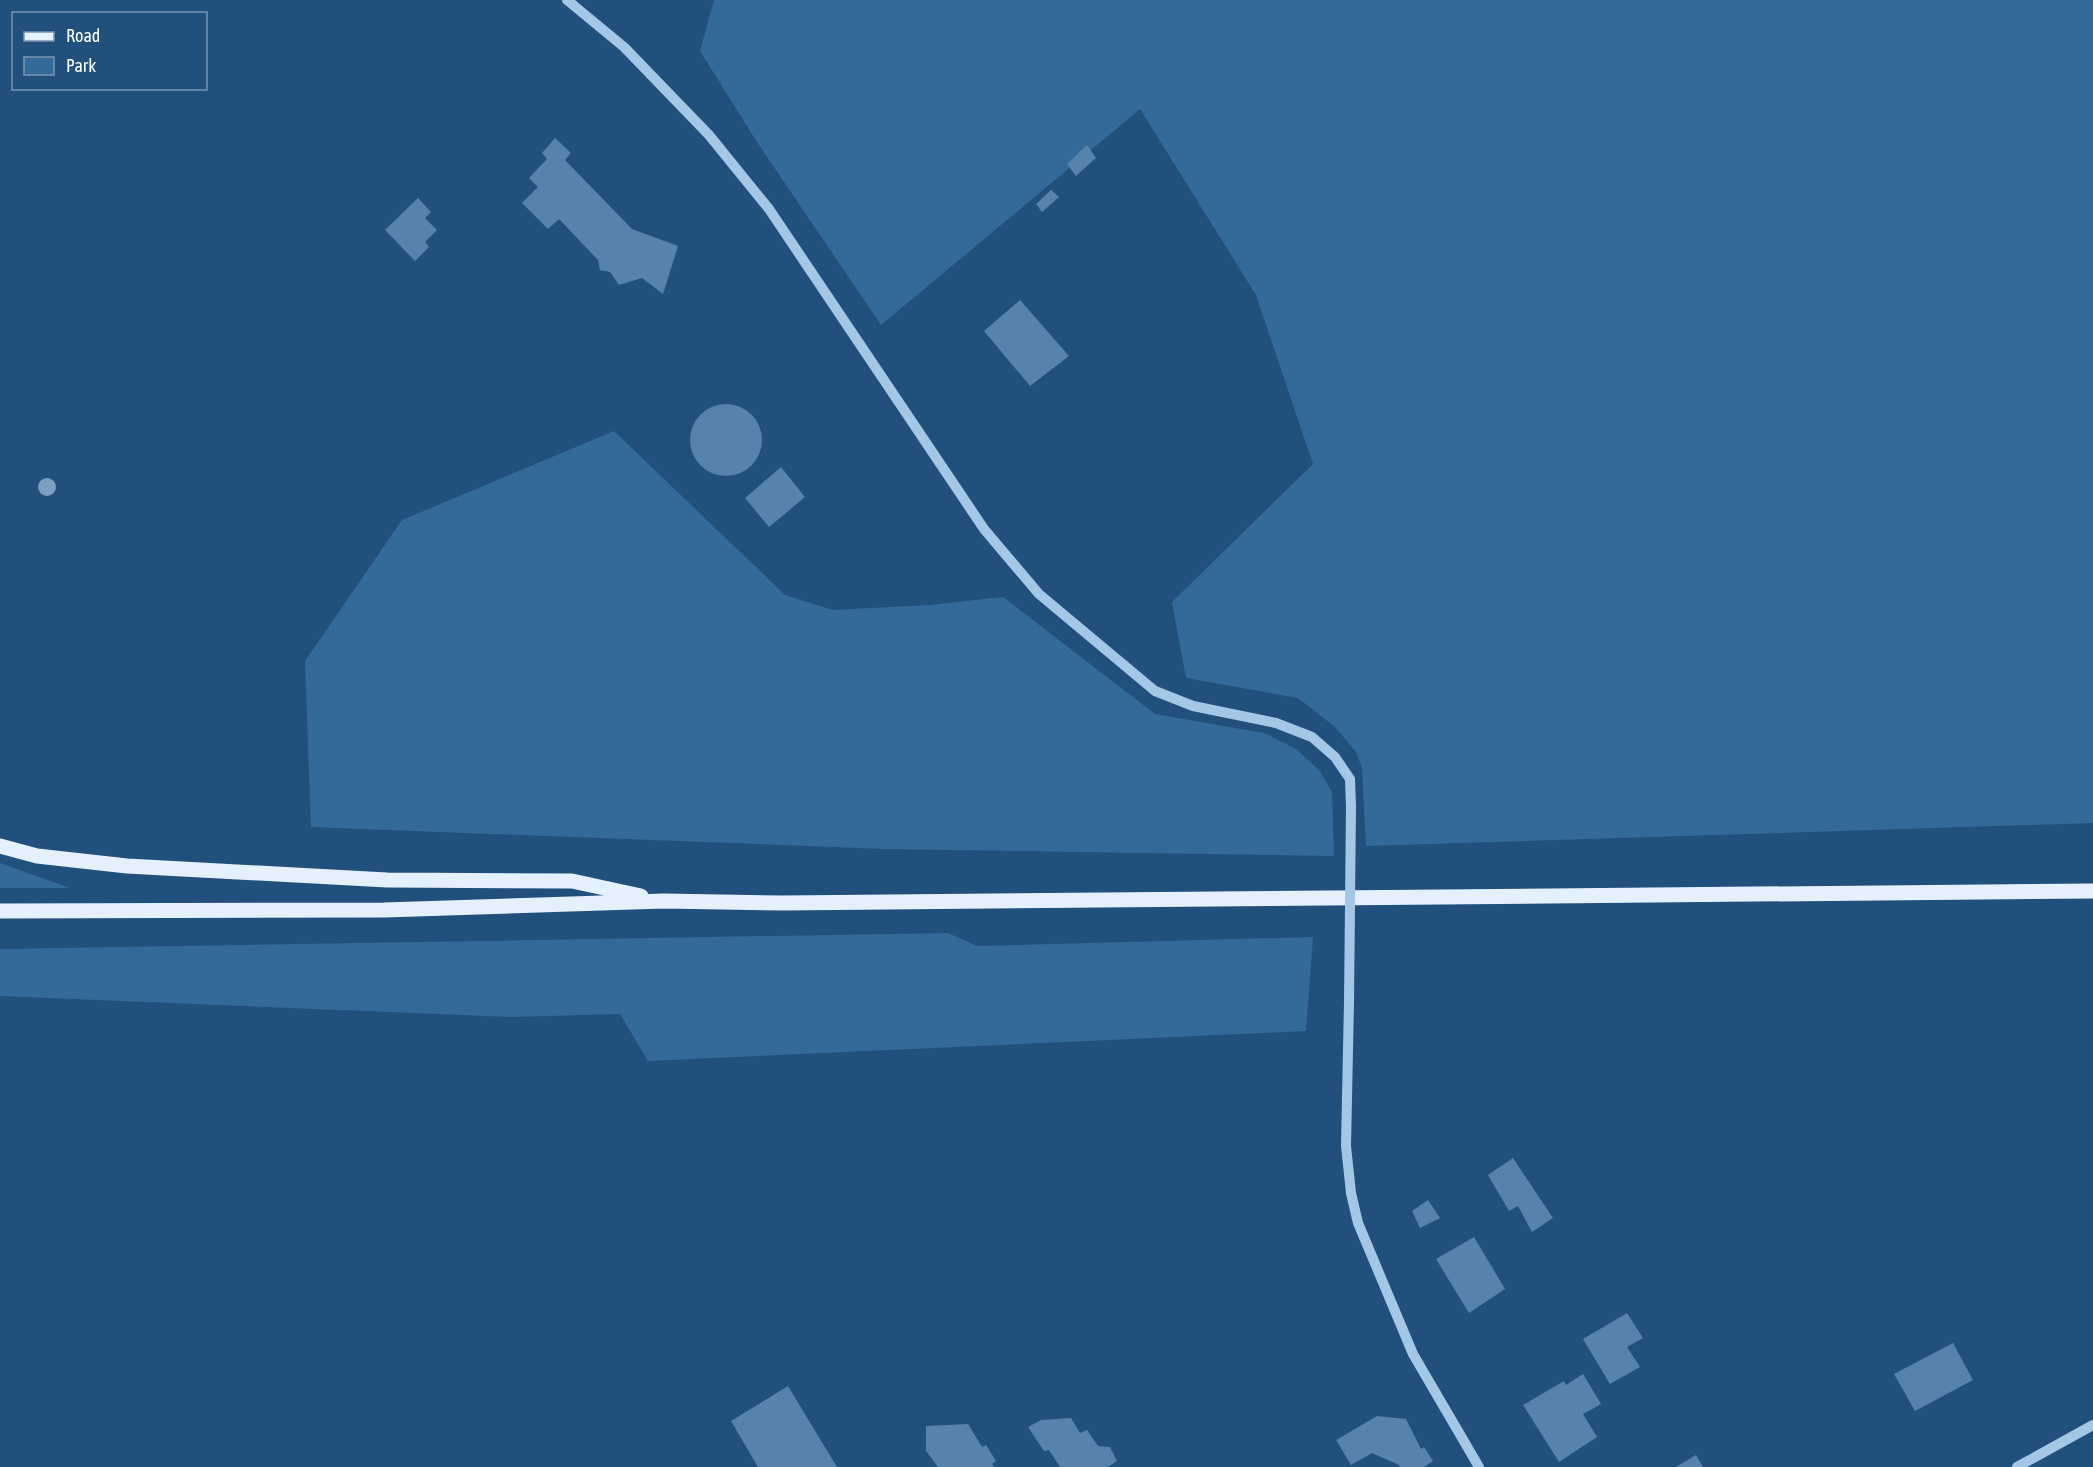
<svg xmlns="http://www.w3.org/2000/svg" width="2093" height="1467" viewBox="0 0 2093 1467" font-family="'Asap Condensed',sans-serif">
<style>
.green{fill:#346a9a}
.building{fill:#5683ab}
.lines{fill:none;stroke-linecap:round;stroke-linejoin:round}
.minor{stroke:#a4c7e6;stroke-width:10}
.major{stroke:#e5f0fd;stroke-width:15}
.minor-bridge{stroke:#a4c7e6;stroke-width:10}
.tree{fill:#7c9fbf}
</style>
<rect width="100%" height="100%" fill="#21507c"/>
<path class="green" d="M714,0H2093V823L1366,846L1362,768L1356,752L1335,727L1298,698L1186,678L1172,602L1313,464L1256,295L1140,109L881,325L757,142L700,51Z
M614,431L785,595L833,610L929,605L1003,597L1155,714L1264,733L1296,749L1320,771L1332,792L1334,856L885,849L311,827L305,661L402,520Z
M0,863L70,888H0Z
M948,933L977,946L1313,937L1306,1031L648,1061L620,1014L512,1017L0,996V949Z"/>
<path class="building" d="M555,138L571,153L565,160L632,229L678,246L663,294L642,278L619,285L610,272L600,270L598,260L559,219L548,229L522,203L538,187L529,178L547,159L542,153Z
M1087,145L1096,158L1076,176L1067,164Z
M1051,190L1059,197L1042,212L1036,204Z
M418,198L431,212L425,218L437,230L425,242L429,247L415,261L385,230Z
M1020,300L1069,356L1030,386L984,331Z
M690 440a36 36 0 1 1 72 0a36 36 0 1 1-72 0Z
M781,467L805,497L769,527L745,498Z
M1513,1158L1553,1218L1532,1232L1518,1206L1509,1211L1488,1175Z
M1428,1200L1440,1218L1420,1228L1412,1211Z
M1474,1237L1505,1289L1469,1313L1436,1259Z
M1627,1313L1643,1338L1627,1347L1640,1367L1610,1384L1583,1339Z
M1953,1343L1973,1380L1915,1411L1894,1374Z
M1583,1374L1601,1404L1583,1414L1597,1437L1559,1462L1523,1405L1564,1381L1566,1385Z
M788,1386L837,1467H758L731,1421Z
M1377,1416L1406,1419L1421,1449L1424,1447L1433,1461L1424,1467H1400L1399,1465L1372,1453L1351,1465L1336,1440Z
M1071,1418L1080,1433L1087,1430L1098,1446L1110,1447L1117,1461L1108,1467H1060L1049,1450L1044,1451L1028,1427L1041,1420Z
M968,1424L982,1447L986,1445L996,1461L992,1464L994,1467H938L926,1451V1426Z
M1696,1455L1703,1467H1676Z"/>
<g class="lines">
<path class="minor" d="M567,0L624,47L709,135L769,209L984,529L1039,594L1155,691L1193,706L1276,723L1312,737L1335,757L1350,779L1351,806
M1349,1002L1346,1146L1351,1193L1358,1223L1413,1354L1479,1467
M2017,1467L2093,1425"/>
<path class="major" d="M0,846L37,856L127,866L387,880L572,881L641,896
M0,911L384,910L664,901L783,903L2093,891"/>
<path class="minor-bridge" d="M1349,1002L1351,806"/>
</g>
<circle class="tree" cx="47" cy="487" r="9"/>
<rect x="12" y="12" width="195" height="78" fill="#21507c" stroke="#7a96b0" stroke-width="1.5"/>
<rect x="24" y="32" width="30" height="9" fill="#e5f0fd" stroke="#7a96b0" stroke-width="1.5"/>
<text x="66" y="42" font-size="18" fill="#ffffff">Road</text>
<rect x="24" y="57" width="30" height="18" fill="#346a9a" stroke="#7a96b0" stroke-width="1.5"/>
<text x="66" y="72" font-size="18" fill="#ffffff">Park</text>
</svg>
